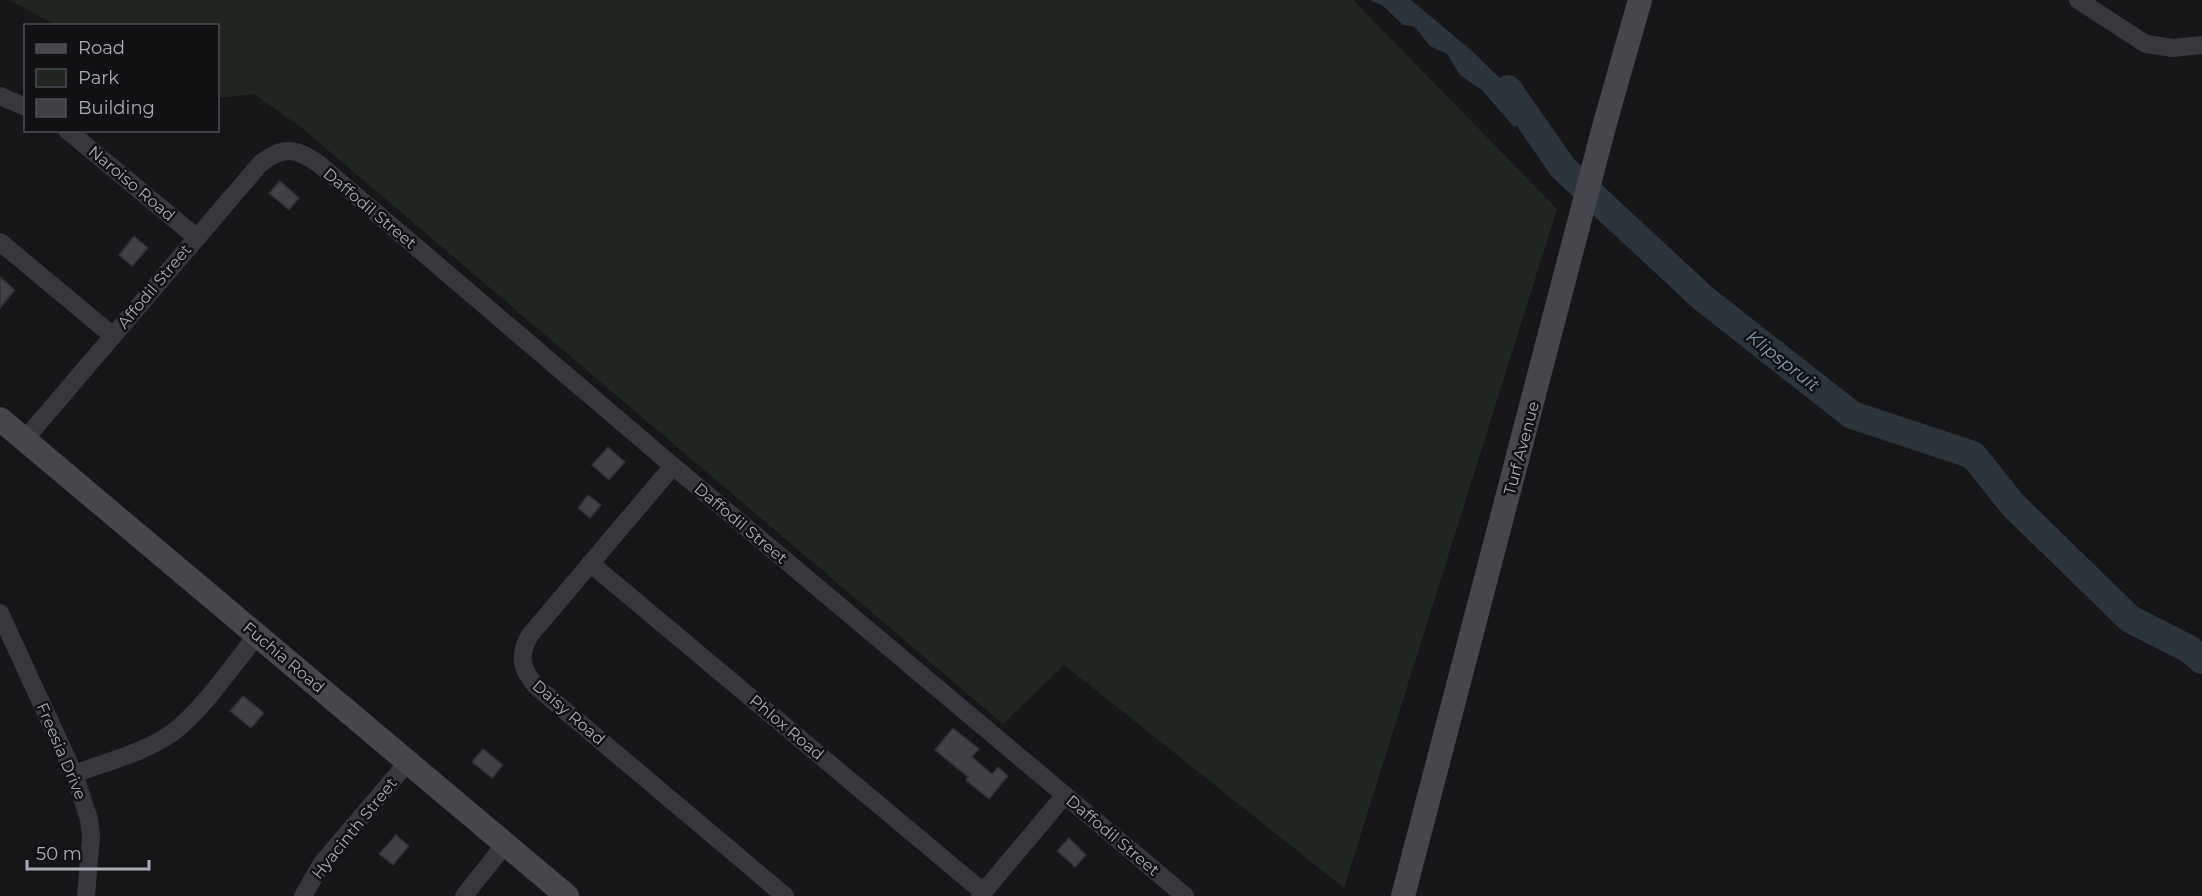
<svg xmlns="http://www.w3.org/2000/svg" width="2202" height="896" viewBox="0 0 2202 896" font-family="Montserrat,sans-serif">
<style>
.green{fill:#1e261f}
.water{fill:#2c353c}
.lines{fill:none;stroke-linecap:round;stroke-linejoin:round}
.river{stroke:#2c353c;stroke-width:28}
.building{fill:#404145;stroke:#303034;stroke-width:1.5}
.street{stroke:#37383d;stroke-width:18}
.secondary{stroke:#45474d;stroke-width:24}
.labels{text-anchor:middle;stroke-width:5;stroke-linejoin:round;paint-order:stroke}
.street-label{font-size:16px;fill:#a8adb8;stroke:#111113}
.water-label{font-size:18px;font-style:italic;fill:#7f9bb3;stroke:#111113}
</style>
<rect width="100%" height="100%" fill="#161618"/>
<path class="green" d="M9,0H1353L1557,209L1344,888L1064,665L1003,724L302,128L254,94L218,98V26L56,25Z"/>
<path class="water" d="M1370,0H1411L1472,51L1514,92L1532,118L1514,127L1482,90L1460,75L1447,54L1430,46L1414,26L1403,25L1383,6Z"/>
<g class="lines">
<path class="river" d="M1508,89L1563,168L1703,298L1852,415L1973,455L2013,505L2130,619L2189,649L2202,660"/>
</g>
<path class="building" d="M280,181L299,198L289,210L269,193Z
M134,236L148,248L132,266L119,255Z
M0,277L15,290L0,308Z
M608,447L625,462L609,480L592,465Z
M588,495L601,505L590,518L578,508Z
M243,696L264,713L251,728L230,711Z
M953,728L979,749L972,757L992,774L998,767L1008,776L989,799L966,780L968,777L935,750Z
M483,749L503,765L492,778L472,762Z
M396,835L409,846L393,865L379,854Z
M1069,838L1086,855L1075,867L1057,851Z"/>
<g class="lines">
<path class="street" d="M2078,0L2146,44L2173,48L2202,45
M0,96L26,107
M67,130L196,237
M0,242L113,336
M25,439L260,164C283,145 297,148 320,165L673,466L1185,896
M673,466L530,635C518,655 521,670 537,687L785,896
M590,563L983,892
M0,613L74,774L89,819L91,837L86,896
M74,774C106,762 144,753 172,733C201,712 234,664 257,635
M303,896L322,863L408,762
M464,896L505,844
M980,896L1065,795"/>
<path class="secondary" d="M0,419L567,896
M1403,896L1605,123L1640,0"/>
</g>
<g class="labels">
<g class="street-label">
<text transform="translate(132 183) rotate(40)" y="6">Naroiso Road</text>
<text transform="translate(370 208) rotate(40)" y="6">Daffodil Street</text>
<text transform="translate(154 286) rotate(-50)" y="6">Affodil Street</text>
<text transform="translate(1521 448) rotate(-75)" y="6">Turf Avenue</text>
<text transform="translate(741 523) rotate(40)" y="6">Daffodil Street</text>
<text transform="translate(284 657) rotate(40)" y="6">Fuchia Road</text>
<text transform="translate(569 712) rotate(41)" y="6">Daisy Road</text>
<text transform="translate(787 727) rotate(40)" y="6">Phlox Road</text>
<text transform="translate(62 751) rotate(67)" y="6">Freesia Drive</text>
<text transform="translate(354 828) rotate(-51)" y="6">Hyacinth Street</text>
<text transform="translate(1113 835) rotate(40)" y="6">Daffodil Street</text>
</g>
<g class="water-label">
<text transform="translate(1783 361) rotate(38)" y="6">Klipspruit</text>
</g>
</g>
<rect x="24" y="24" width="195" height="108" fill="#111113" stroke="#4d4f55" stroke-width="1.5"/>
<rect x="36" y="44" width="30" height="9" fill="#45474d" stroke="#4d4f55" stroke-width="1.5"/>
<text x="78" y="54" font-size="18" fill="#a8adb8">Road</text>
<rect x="36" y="69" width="30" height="18" fill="#1e261f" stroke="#4d4f55" stroke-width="1.5"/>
<text x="78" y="84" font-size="18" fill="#a8adb8">Park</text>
<rect x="36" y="99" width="30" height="18" fill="#404145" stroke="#4d4f55" stroke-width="1.5"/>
<text x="78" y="114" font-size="18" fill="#a8adb8">Building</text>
<path d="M27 860v9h122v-9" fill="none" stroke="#a8adb8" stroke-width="3"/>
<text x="36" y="860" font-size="18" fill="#a8adb8" stroke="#111113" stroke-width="4.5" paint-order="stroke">50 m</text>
</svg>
